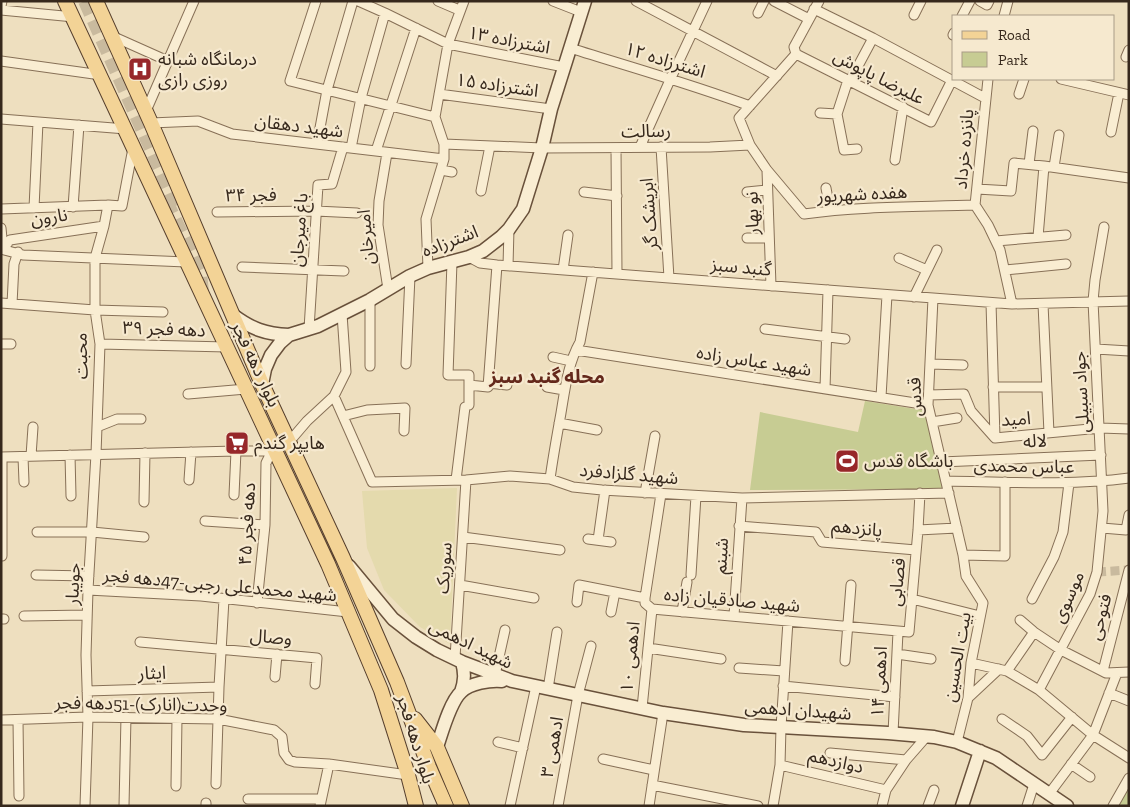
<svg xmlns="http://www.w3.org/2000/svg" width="1130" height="807" viewBox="0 0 1130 807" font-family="'Zilla Slab','Noto Sans Arabic',serif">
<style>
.farmland{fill:#e4daad}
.green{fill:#c7cc93}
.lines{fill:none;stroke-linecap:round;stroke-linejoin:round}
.street-tunnel{stroke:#c9ba9e;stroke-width:9;stroke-dasharray:9 4.5;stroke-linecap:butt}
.primary-tunnel{stroke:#c9ba9e;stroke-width:14;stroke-dasharray:14 7;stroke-linecap:butt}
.street-casing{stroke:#877057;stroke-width:11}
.secondary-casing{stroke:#69513b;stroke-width:15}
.primary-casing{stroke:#553e2c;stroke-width:16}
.street{stroke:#f9edd2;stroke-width:9}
.secondary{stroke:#f9edd2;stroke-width:12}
.primary{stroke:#f3d396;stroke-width:14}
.labels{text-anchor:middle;stroke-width:4.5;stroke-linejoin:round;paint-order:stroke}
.street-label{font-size:18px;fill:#36281c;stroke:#f6e9cf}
.poi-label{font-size:18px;fill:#36281c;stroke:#f6e9cf;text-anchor:start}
.neighbourhood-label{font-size:19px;font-weight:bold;fill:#64281b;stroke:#f6e9cf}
</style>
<rect width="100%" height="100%" fill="#eedfbf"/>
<path class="farmland" d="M457,488L450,644L420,627L384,590L367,548L362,491Z"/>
<path class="green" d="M865,401L928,411L948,489L750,490L760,412L858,432Z
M1129,779V806H1113Z"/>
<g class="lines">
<path class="street-tunnel" d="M1097,572L1129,570"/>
<path class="primary-tunnel" d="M85,1L178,209
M166,201L200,273L202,292"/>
<g class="street-casing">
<path id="street" d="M316,1L290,81L435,117
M358,1L385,13L448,44L564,67
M438,1L459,10
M553,1L581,12
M636,1L777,76
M774,1L809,19
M980,1L987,5L989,1
M1,6L2,1
M814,9L873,38L985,98
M1,10L74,17
M758,13L764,1
M914,15L921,1
M962,16L970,1
M1004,16L1008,1
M953,35L954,33
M112,36L168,61
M570,48C630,67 691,84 750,106
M796,54L739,118L750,145L767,170L804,214C861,206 918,207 975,205
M796,54L931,122L952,80
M796,54L794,47L819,1
M1126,57L1129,50
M1,61L101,75
M988,79L975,205L988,225L1000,250L1012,304
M1061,79L1129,95
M848,80L837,114L844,150L857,149
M850,81L873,38
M439,94L551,109
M1019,94L1024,79
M146,111L194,1
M820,113L837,114
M1,119L126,129
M151,123L198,121L232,134L444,159
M1111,132L1119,93
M317,144L327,90L353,1
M444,144L542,148L710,147L750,145
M640,147L670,80L707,1
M661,147L669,278
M351,148L361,98L385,13
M616,148L617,274
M376,151L416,28
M387,153L379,201L378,225L388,289
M895,160L903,107
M1029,164L1033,131
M1054,167L1059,135
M441,170L452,172
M767,170L771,286
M826,188L830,210
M977,189L1011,191L1014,163L1044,166L1129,178
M481,191L490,146
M584,192L617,196
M747,192L767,190
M73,207L79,125
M34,208L38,122
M1,209L108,205
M217,212L316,211L357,213
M1,228L3,249
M1038,237L1044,166
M747,238H769
M996,241L1066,235
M1,249L23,255L186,262
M3,249L10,240L104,226
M469,257L480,263L497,265L1012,304L1129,301
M899,258L927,270
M452,262L448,375H469V405
M508,266L509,229
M242,267L344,271
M428,268L426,219L444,159V144L435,117L448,44L464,1
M563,270L568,235
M1005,270L1066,264
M914,297L937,250
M933,298L928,405L963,555L966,576L983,603L971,663L968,698L957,742
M1,303L95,310L163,312
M991,303L995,438
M12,304L14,264L18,252
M1043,304L1049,433
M309,329L318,185L332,184L343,147
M765,329L845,339
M1,344H11
M100,344L227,347
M1096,349L1129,351
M576,350L928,405
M553,357L571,361
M406,364L410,276
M930,364L963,365
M370,366V300
M488,383L507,385
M469,385L488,387L497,265
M547,387L564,390
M993,387H1047
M825,389L828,290
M188,394L246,389
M929,395L964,394L971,411L995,438L1100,428L1129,429
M334,396L372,482L466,480L510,476L550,479L573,487L602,490L742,498L949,493
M881,397L887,295
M343,416L367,410L405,408L404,431
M932,422L957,418
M559,423L597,430
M97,427L117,419H141
M289,442L307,421L334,396L346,372L342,314
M70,455L71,496
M31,456L33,427
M1,457L236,451H276
M2,457V556
M23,457L24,482
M941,462L1101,455
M550,479C553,457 557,435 561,413C565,389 568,363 580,342L593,272
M189,480L191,452
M456,480L465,407
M946,481C1007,482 1068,486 1129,478
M645,493L655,436
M661,494L645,598V603L652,609L909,632L918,530L920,493
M234,495L236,451
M144,502L145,453
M205,521L265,525
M739,526L816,532L822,542L916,550
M1102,528L1126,530L1129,515
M918,530L957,528
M37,532H92L144,537
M463,537L560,550
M588,539L611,542
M598,540L605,490
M963,555L1005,556V482
M36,575L89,576
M691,575L696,496
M460,585L534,598
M88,590L201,596L348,612
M912,599L980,616
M1032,599L1054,557L1063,532L1069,483
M577,602L579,585L645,598
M257,603L265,525L266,463L269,457L276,451
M611,612L615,592
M682,612L687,582
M24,616L87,615
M734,616L742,498
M1,619H4
M1020,620L1034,632L1061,650L1106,673L1129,672
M140,642L317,658L315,684
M648,648L721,659
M897,654L931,659
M455,658L466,480
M845,661L851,585
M971,663L1007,671L1039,690L1093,735L1129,758
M739,668L784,671
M1007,671L1034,632
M1103,671L1129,570
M495,675L505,630
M275,677L277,654
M783,686L895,697
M548,689L557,632
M1039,690L1090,594L1097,572L1103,511L1093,301L1095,280L1104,227
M87,691L219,687
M1109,693L1129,701
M968,698L999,669
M642,708L652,609
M1002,719L1027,736L1042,755L1072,717
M1,720L88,717L218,719L274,730L282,737L284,753L289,760L295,762L329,764L408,775
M18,720L19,796
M893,733L898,632
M498,742L523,748
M830,753L906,760
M603,759L654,770
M1071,764L1090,777
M780,765L886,790
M216,784L219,687L224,599
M652,785L758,806
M176,786L177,718
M1049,794L1093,735L1117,673
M248,799H321
M85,806L88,717L86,655L88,590L96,454L100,344L95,310V258L104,226L108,205L122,206L133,148
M124,806L126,717
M206,806V803
M320,806L329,764
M510,806L536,686
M558,806L578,695L591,646
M649,806L663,713
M773,806L780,765L781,727L788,621
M882,806L886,790L906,760L927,736
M928,806L934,790
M1027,806L1034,784
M1113,806L1129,778"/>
</g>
<g class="secondary-casing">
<path id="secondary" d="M233,315C252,329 265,334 289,335
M262,384L265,369L271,355L280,343L289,335L318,326L370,300L410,276L428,268L469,257L483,251L501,237L509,229L523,209L542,148L551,109L585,1
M349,566L393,619L416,637L437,650L462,662L512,681L663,713L744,725L888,733L934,737L957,742L996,758L1067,806
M461,692C465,681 465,673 462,662
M437,747C442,732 450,702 461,692C470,683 490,680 502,681
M962,806L980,751"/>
</g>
<g class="primary-casing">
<path id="primary" d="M65,1L328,564L381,690L408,775L416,806
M96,1L151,123L262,384L343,558L397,682L429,767L446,806
M415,719L437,747L462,806"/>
</g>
<use href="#street" class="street"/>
<use href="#secondary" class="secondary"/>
<use href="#primary" class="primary"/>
</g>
<defs>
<g id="hospital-square" transform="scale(1.25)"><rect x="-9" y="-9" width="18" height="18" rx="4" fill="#97272a" stroke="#f6e9cf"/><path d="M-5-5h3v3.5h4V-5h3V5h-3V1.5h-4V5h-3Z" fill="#fff"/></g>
<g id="supermarket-square" transform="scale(1.25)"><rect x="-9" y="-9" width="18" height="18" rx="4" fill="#97272a" stroke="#f6e9cf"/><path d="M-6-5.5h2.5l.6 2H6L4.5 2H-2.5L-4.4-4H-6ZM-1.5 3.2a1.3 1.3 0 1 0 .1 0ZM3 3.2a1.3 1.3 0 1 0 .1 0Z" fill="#fff"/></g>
<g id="stadium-square" transform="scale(1.25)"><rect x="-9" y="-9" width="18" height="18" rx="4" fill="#97272a" stroke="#f6e9cf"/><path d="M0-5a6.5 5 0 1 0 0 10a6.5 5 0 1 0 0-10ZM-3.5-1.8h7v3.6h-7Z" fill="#fff"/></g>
</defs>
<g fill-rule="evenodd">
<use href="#hospital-square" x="140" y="69"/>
<use href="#supermarket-square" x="237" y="443"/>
<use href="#stadium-square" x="847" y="461"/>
</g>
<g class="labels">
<g class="street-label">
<text transform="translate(509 40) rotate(11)" y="6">اشترزاده ۱۳</text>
<text transform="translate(665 60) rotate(17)" y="6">اشترزاده ۱۲</text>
<text transform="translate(879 77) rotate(27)" y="6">علیرضا پاپوش</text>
<text transform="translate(497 85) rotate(8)" y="6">اشترزاده ۱۵</text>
<text transform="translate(299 126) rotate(7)" y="6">شهید دهقان</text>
<text transform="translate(646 131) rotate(-1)" y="6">رسالت</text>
<text transform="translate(964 149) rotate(-85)" y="6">پانزده خرداد</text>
<text transform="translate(862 194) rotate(-3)" y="6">هفده شهریور</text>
<text transform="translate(251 195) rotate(-1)" y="6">فجر ۳۴</text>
<text transform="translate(752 213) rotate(-92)" y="6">نو بهار</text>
<text transform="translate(649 214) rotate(-94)" y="6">ابریشک گر</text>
<text transform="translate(49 217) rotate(-8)" y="6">نارون</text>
<text transform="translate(299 230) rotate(-86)" y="6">باغ میرجان</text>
<text transform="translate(366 237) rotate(-95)" y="6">امیرخان</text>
<text transform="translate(450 241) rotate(-21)" y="6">اشترزاده</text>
<text transform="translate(741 267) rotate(5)" y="6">گنبد سبز</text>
<text transform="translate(164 329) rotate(2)" y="6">دهه فجر ۳۹</text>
<text transform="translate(81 356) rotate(-91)" y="6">محبت</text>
<text transform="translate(754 361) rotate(9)" y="6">شهید عباس زاده</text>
<text transform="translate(256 364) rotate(65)" y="6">بلوار دهه فجر</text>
<text transform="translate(1081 392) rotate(-93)" y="6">جواد سبیلی</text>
<text transform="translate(915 397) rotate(-93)" y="6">قدس</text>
<text transform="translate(1016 419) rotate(-4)" y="6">امید</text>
<text transform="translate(1035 441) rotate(-2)" y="6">لاله</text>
<text transform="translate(1024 466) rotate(1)" y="6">عباس محمدی</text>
<text transform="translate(629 474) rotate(5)" y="6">شهید گلزادفرد</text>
<text transform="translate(247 524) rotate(-87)" y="6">دهه فجر ۴۵</text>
<text transform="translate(857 528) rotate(6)" y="6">پانزدهم</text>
<text transform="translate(721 556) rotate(-87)" y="6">شبنم</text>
<text transform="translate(444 568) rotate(-86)" y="6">سوریک</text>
<text transform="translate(897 582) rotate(-85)" y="6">قصابی</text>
<text transform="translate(73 584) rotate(-87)" y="6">جویبار</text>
<text transform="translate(220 585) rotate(5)" y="6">شهید محمدعلی رجبی-47دهه فجر</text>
<text transform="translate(1068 597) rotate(-66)" y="6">موسوی</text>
<text transform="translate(732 600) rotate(5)" y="6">شهید صادقیان زاده</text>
<text transform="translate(1100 617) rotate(-75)" y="6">فتوحی</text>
<text transform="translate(271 637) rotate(5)" y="6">وصال</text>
<text transform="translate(471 644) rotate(26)" y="6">شهید ادهمی</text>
<text transform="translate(630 657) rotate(-84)" y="6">ادهمی ۱۰</text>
<text transform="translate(957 657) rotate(-80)" y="6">بیت الحسین</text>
<text transform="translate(152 673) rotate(-2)" y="6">ایثار</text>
<text transform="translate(879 682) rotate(-87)" y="6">ادهمی ۱۴</text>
<text transform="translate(141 704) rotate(1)" y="6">وحدت(انارک)-51دهه فجر</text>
<text transform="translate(798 710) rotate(4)" y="6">شهیدان ادهمی</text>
<text transform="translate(416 739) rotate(73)" y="6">بلوار دهه فجر</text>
<text transform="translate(552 747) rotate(-80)" y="6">ادهمی ۳</text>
<text transform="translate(836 761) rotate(13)" y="6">دوازدهم</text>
</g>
<g class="poi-label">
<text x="158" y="65">درمانگاه شبانه<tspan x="158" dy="21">روزی رازی</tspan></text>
<text x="254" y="449">هایپر گندم</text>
<text x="864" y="467">باشگاه قدس</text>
</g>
<g class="neighbourhood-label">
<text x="547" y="383">محله گنبد سبز</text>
</g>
</g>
<rect width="1130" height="807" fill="none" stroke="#36281c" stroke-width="5"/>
<rect x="952" y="15" width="162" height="65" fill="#f6e9cf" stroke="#a99c87"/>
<rect x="962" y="31" width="25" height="8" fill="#f3d396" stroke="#a99c87"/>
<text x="998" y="40" font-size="15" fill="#36281c">Road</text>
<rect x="962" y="52" width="25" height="15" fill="#c7cc93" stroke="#a99c87"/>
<text x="998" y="65" font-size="15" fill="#36281c">Park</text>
</svg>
